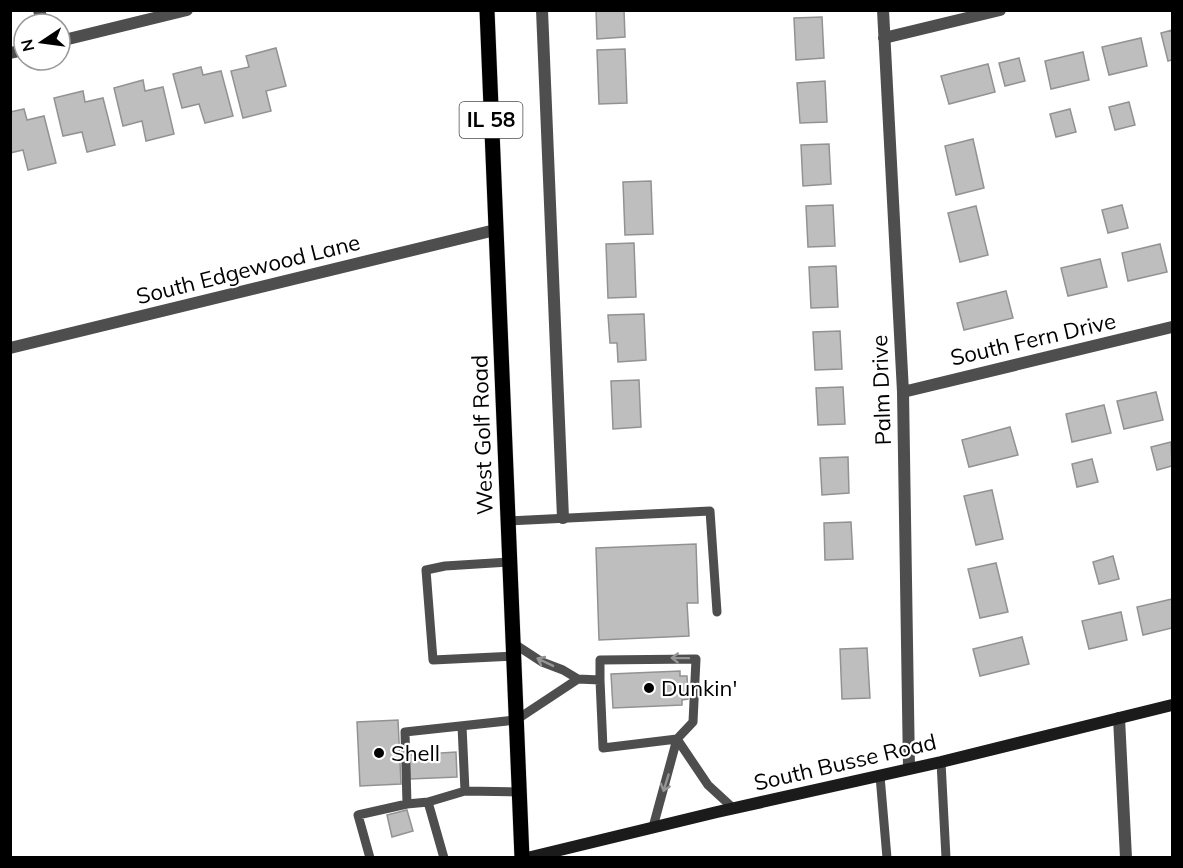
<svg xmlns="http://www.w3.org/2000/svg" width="1183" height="868" viewBox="0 0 1183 868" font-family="Mulish,sans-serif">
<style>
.building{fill:#bebebe;stroke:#929292;stroke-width:1.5}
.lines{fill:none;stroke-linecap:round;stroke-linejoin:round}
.primary-casing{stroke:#dbdbdb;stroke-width:16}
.lane{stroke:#4e4e4e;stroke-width:9}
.street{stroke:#4e4e4e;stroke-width:12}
.secondary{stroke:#1b1b1b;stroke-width:12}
.primary{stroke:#000;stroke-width:15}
.oneway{stroke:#959595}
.poi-dot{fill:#000;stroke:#fff;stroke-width:2}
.labels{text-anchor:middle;stroke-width:4.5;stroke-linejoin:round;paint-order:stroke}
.shield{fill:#fff;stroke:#4c4c4c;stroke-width:1.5}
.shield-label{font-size:21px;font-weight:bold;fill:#000}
.street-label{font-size:22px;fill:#000;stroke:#fff}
.poi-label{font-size:22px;fill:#000;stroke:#fff;text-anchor:start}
</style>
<rect width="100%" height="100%" fill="#fff"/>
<path class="building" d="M596,10H624L625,37L597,39Z
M822,17L824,58L796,60L794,18Z
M1172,30V60L1168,61L1161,33Z
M1141,38L1147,66L1109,75L1102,47Z
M276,48L286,86L266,91L271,111L243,118L231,71L249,67L246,56Z
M625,49L627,103L599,104L597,50Z
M1083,52L1089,80L1051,89L1045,61Z
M1019,58L1025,81L1005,86L999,63Z
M988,64L995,92L949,104L941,76Z
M201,67L203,75L221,71L233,116L205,123L199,104L182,108L173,74Z
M143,80L145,91L163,87L174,134L146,141L142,121L123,126L114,88Z
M825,81L827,122L800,123L797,83Z
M83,91L85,102L103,98L115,145L87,152L82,132L63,136L54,98Z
M1129,102L1135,125L1115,130L1109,107Z
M24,109L27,120L44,116L56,163L28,170L23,150L10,153V112Z
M1070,109L1076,132L1056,137L1050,114Z
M973,139L984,188L956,195L945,146Z
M829,144L831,184L803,186L801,145Z
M651,181L653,234L625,235L623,182Z
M833,205L835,246L808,247L806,206Z
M1122,205L1128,228L1108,233L1102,210Z
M976,206L988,255L960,262L948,213Z
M634,243L636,297L608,298L606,244Z
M1160,244L1167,272L1128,281L1122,253Z
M1100,259L1107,287L1068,296L1061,268Z
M836,266L838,307L811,308L809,267Z
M1006,291L1013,318L964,330L957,303Z
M644,314L646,360L618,362L617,343H610L608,315Z
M840,331L842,369L815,370L813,332Z
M639,380L641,427L613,429L611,381Z
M843,387L845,424L818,425L816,388Z
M1156,392L1163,420L1124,429L1117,401Z
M1104,405L1111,433L1072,442L1066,414Z
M1010,427L1018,455L969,467L962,440Z
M1171,442L1172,466L1157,470L1151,447Z
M848,457L849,493L822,495L820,458Z
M1092,459L1098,482L1077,487L1072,464Z
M992,490L1003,539L976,545L964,496Z
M851,522L853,559L825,560L824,523Z
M696,544L698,603H687L689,636L599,640L596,548Z
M1113,556L1119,579L1099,584L1093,562Z
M996,563L1008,612L980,618L968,569Z
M1172,599V628L1143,635L1137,607Z
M1121,612L1127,640L1089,649L1082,621Z
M1022,637L1029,664L980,676L973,649Z
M867,648L870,698L842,699L840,649Z
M680,671V676H687L688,699L682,700V705L613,708L611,674Z
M398,720L401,784L360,786L357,722Z
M456,752L457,777L410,779L409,755Z
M407,810L413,831L392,837L387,815Z"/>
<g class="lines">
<g class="primary-casing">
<path id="primary" d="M487,10L522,858"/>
</g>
<path class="lane" d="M508,521L710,511L717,612
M509,562L445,566L426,570L433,660L513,656
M513,643L542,662L563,670L578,679L600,680L603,748L677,739
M600,680V660L696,659L693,722L677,739L653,827
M462,726L465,791
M677,739L708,785L733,808
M941,762L946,858
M880,776L887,858
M518,792L465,791L428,802L407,804L405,732L516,720L578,679
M428,802L444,858
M370,858L358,815L407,804"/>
<path class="street" d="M39,10L43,24
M542,10L563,518
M883,10L903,392L909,768
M884,38L1000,10
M60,41L187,10
M10,53L24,50
M10,348L495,230
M903,392L1172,327
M1119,718L1126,858"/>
<path class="secondary" d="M527,858L717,812L941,762L1172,705"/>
<use href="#primary" class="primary"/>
</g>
<defs><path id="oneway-shaft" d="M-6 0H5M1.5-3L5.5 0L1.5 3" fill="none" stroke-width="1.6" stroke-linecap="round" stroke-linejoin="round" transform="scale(1.5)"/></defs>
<g class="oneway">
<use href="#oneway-shaft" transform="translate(680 658) rotate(-179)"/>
<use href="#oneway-shaft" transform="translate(545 662) rotate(-154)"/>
<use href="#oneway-shaft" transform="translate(666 783) rotate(107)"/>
</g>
<g class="poi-dot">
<circle cx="649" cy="688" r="6"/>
<circle cx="379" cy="753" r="6"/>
</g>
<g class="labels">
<rect class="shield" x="459.5" y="102" width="63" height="36" rx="4.5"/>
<g class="shield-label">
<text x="491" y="127">IL 58</text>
</g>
<g class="street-label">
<text transform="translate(248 269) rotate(-14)" y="8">South Edgewood Lane</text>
<text transform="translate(1033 339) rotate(-13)" y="8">South Fern Drive</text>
<text transform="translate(881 390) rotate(-92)" y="8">Palm Drive</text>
<text transform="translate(482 435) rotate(-92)" y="8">West Golf Road</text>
<text transform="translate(845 762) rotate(-13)" y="8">South Busse Road</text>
</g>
<g class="poi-label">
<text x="661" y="696">Dunkin'</text>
<text x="391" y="761">Shell</text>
</g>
</g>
<rect width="1183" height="868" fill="none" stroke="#000000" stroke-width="24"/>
<g transform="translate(42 42) rotate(257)"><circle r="28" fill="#ffffff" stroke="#999999" stroke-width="1.5"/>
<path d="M0-4.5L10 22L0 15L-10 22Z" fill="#000000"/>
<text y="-9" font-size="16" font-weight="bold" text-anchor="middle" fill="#000000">N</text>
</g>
</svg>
